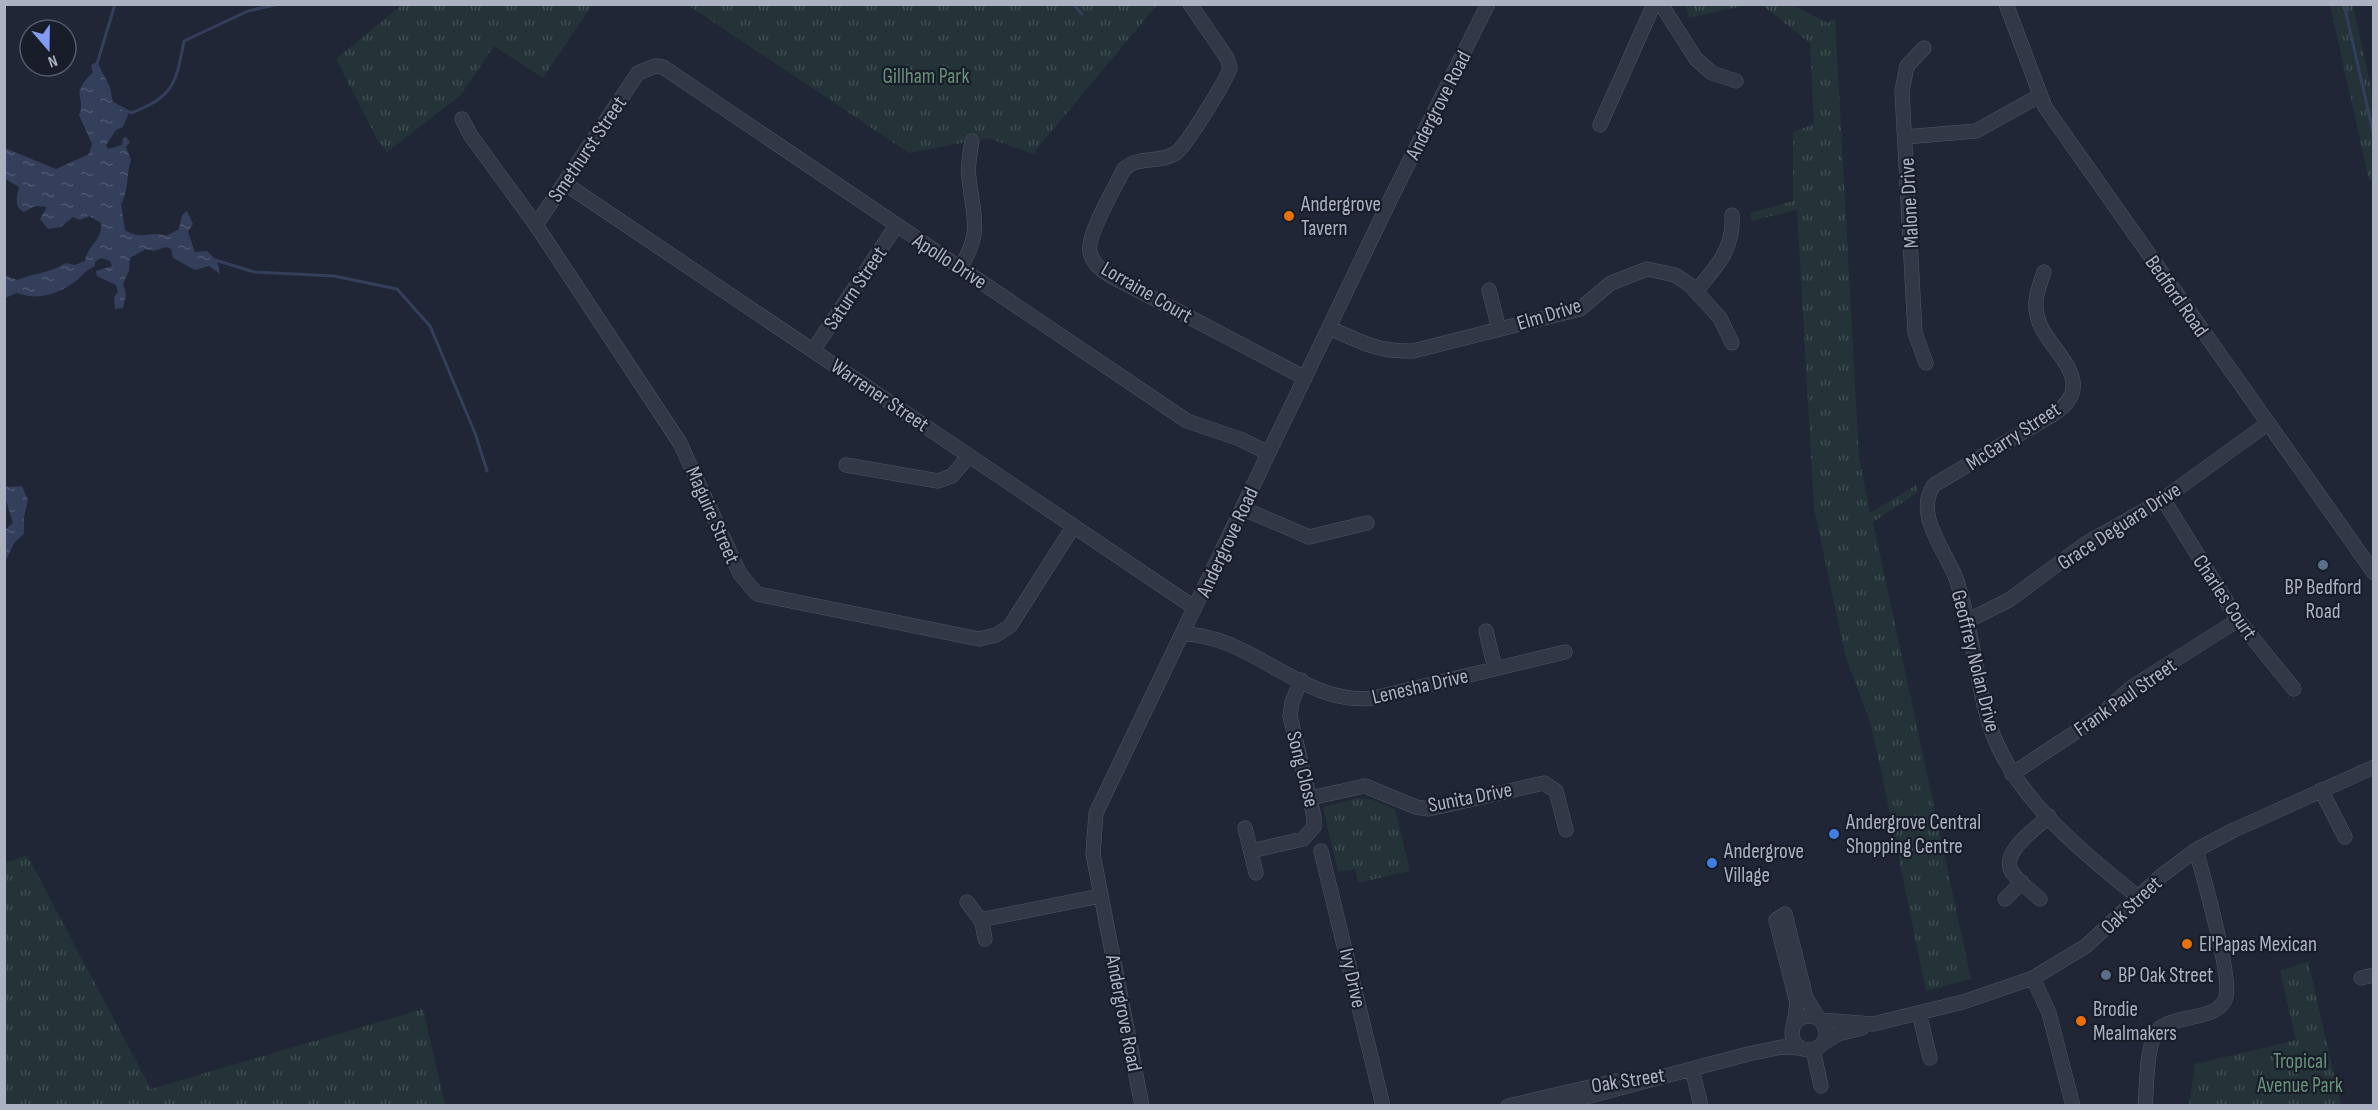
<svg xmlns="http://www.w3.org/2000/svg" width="2378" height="1110" viewBox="0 0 2378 1110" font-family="'Sofia Sans Condensed',sans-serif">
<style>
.park{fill:url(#park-tufts)}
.water{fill:url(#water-ripples)}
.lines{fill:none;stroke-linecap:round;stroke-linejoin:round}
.stream{stroke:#343f5c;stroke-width:3}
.minor-casing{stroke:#515564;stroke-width:15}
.minor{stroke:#333846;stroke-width:14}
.food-dot{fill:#e8710a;stroke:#191d2a;stroke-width:2}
.service-dot{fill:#5c6f8a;stroke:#191d2a;stroke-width:2}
.shop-dot{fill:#3f7fe0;stroke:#191d2a;stroke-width:2}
.labels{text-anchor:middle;stroke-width:4.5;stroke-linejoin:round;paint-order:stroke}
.park-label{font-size:21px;fill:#679277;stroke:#191d2a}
.street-label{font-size:21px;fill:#adb2c3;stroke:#191d2a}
.poi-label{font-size:21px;fill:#adb2c3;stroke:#191d2a;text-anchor:start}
</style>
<defs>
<pattern id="park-tufts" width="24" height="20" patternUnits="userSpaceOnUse" patternTransform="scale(1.5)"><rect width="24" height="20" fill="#233337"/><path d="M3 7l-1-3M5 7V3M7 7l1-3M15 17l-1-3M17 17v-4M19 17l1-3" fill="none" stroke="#404e52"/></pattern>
<pattern id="water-ripples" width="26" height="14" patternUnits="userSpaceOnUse" patternTransform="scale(1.5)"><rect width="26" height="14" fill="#343f5c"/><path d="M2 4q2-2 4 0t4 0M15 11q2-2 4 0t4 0" fill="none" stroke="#4f5872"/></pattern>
</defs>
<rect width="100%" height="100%" fill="#202635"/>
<path class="park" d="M403,4H592V5L543,78L494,46L461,95L387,152L377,139L336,59Z
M1685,4H1747V5L1689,18Z
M688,5H1157L1035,151L1036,155L988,138L909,153Z
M1762,5H1793L1828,23L1835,18L1859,457L1870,513L1916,485L1918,492L1873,522L1971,979L1926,991L1878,756L1870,722L1845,655L1814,508L1797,210L1751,221V213L1793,201V132L1814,124L1810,43Z
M2330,5H2353L2373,97V179L2369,180Z
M1357,798L1370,799L1395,809L1410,871L1358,883L1355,869L1338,871L1323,807Z
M27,855L151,1089L423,1009L445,1105H5V863Z
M2308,961L2341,1105H2189L2195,1064L2296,1040L2280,971Z"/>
<path class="water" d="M97,62L110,87L113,103L118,108L127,110L128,115L123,127L116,130L106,145L108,149L122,145L123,138L126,137L130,142L126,147L131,160C126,175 129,191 121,204L125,230C142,241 151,230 166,236L179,229L182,215L187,211L193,224L188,232L195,252L207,251L217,261L220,274L209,266L195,270L173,258L171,249L166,247L153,251L146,249L130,258L129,271L123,284L126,294L123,308L115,309L114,297L118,292L116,285L97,276L96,271L112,266L110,261L101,258L95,262V266C86,270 83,275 76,281C58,294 38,301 17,293L5,298V275L17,280C34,273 50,273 66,263L75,265L85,261C87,246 104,238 101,223L89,216L80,220L73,217L61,227L48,229L40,219L47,207L35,206L24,212C13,206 17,197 19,187L4,178L5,148L56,169L89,154L92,144L79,115C87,93 68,97 93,72L91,65Z
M5,485L8,487L22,486L28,500L24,517V534L14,543L5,562V530L13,523L5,497Z"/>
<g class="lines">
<path class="stream" d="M1073,4L1082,14
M2344,4L2373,132
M97,64L115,4
M112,103L131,113C174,97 176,83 184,41L248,11L279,4
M212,259L254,272L334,276L397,289L430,326L475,433L487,471"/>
<g class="minor-casing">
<path id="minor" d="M1190,4L1227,58C1227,59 1230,67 1230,67C1229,77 1185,147 1176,153C1159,164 1139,155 1124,169C1116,186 1086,236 1090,252C1093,264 1101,270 1111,276L1305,378
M1661,4L1696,59L1712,73L1736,81
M2006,4L2045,107L2374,573
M1924,48L1907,66L1902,91L1915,333L1926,363
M462,119L471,136L536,225L680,443L740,574L757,594L979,639L996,635L1010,626L1073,527
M1600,125L1654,4
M1905,137L1976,131L2039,96
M564,183L1195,608
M536,225L638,73L655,66L663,67L1187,421L1240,439L1268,453
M960,268C983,231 973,217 969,178C967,166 970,153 972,141
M2044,272C2038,289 2032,304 2039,322C2049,351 2100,382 2055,413L1934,485C1913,515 1947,552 1957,581C1972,627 1975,677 1989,723C2012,797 2081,850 2138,897
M1489,290L1499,329
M1696,291C1717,266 1734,249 1732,215
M1330,328C1361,342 1378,352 1413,351L1580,309L1611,283L1647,269L1675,275L1690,285L1720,318L1732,343
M814,349L896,226
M846,465L938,481L952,476L969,456
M2163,499L2238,620L2294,689
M1244,509L1309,537L1367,523
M1967,621L2009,600L2085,544L2159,502L2267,424
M1486,631L1495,669
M1182,634C1251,634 1304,707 1374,698L1565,652
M2012,774L2097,718L2132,687L2238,620
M2321,790L2345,837
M1310,798L1365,786L1416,807L1429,809L1544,783L1556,791L1566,830
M1245,828L1256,873
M1251,851L1303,839L1314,827V817L1290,716L1292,702L1301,680
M1321,851L1383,1106
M2005,899L2022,882
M2040,899C2031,891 2019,882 2012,872C1999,853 2037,828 2049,816
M967,902L982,922L985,939
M980,920L1100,896
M2033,978L2049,1013L2073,1106
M2361,978L2374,975
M1919,1013L1930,1058
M1792 1033a17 17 0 1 1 34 0a17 17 0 1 1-34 0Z
M1820,1020L1873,1024L1963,1002L2033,978L2086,946L2161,876L2196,850L2234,830L2374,767
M1794,1024L1797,1003L1776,920L1785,914L1806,998L1819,1019
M1822,1044L1838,1034L1862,1028
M1813,1050L1821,1086
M1692,1069L1701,1106
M1142,1106L1093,854L1096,813L1391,198L1488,4
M1508,1106L1616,1081
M1552,1106L1748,1054L1782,1047L1800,1048
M2145,1106C2147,1087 2146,1043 2158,1030C2173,1014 2220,1021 2226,997C2232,977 2203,875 2196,850"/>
</g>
<use href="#minor" class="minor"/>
</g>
<g class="food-dot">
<circle cx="1289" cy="216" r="6"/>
<circle cx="2187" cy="944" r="6"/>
<circle cx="2081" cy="1021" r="6"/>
</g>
<g class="service-dot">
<circle cx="2323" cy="565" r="6"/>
<circle cx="2106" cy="975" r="6"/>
</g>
<g class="shop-dot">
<circle cx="1834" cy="834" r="6"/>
<circle cx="1712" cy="863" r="6"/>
</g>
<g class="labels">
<g class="park-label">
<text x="926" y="83">Gillham Park</text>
<text x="2300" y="1068">Tropical<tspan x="2300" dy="24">Avenue Park</tspan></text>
</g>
<g class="street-label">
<text transform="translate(1438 105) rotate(-63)" y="7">Andergrove Road</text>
<text transform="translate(587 149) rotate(-56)" y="7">Smethurst Street</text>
<text transform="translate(1909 203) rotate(-93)" y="7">Malone Drive</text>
<text transform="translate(950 261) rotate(33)" y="7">Apollo Drive</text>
<text transform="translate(855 288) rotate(-56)" y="7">Saturn Street</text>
<text transform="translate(1147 292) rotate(30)" y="7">Lorraine Court</text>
<text transform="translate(2177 296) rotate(55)" y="7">Bedford Road</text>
<text transform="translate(1549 314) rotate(-17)" y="7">Elm Drive</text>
<text transform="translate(880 395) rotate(34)" y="7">Warrener Street</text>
<text transform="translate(2013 436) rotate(-33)" y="7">McGarry Street</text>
<text transform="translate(713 515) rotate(66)" y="7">Maguire Street</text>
<text transform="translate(2119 526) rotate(-33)" y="7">Grace Deguara Drive</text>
<text transform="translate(1227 542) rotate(-65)" y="7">Andergrove Road</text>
<text transform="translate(2225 597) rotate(56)" y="7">Charles Court</text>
<text transform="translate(1976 661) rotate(76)" y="7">Geoffrey Nolan Drive</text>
<text transform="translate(1420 686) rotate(-13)" y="7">Lenesha Drive</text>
<text transform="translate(2125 697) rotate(-35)" y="7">Frank Paul Street</text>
<text transform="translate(1303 769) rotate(76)" y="7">Song Close</text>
<text transform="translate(1470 797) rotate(-11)" y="7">Sunita Drive</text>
<text transform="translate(2131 905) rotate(-43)" y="7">Oak Street</text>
<text transform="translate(1353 978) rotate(77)" y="7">Ivy Drive</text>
<text transform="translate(1124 1013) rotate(79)" y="7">Andergrove Road</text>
<text transform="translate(1628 1080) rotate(-9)" y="7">Oak Street</text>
</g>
<g class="poi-label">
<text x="1301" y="211">Andergrove<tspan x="1301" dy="24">Tavern</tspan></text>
<text x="2323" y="594" text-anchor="middle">BP Bedford<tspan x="2323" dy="24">Road</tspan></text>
<text x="1846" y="829">Andergrove Central<tspan x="1846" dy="24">Shopping Centre</tspan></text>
<text x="1724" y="858">Andergrove<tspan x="1724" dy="24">Village</tspan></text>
<text x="2199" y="951">El'Papas Mexican</text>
<text x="2118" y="982">BP Oak Street</text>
<text x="2093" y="1016">Brodie<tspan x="2093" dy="24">Mealmakers</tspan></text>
</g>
</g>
<rect width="2378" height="1110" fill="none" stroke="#adb2c3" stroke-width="12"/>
<g transform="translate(48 48) rotate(160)"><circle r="28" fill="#191d2a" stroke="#545967" stroke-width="1.5"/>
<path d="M0-4.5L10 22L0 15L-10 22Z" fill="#839cf2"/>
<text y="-9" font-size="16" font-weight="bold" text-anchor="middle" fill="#adb2c3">N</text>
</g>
</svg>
